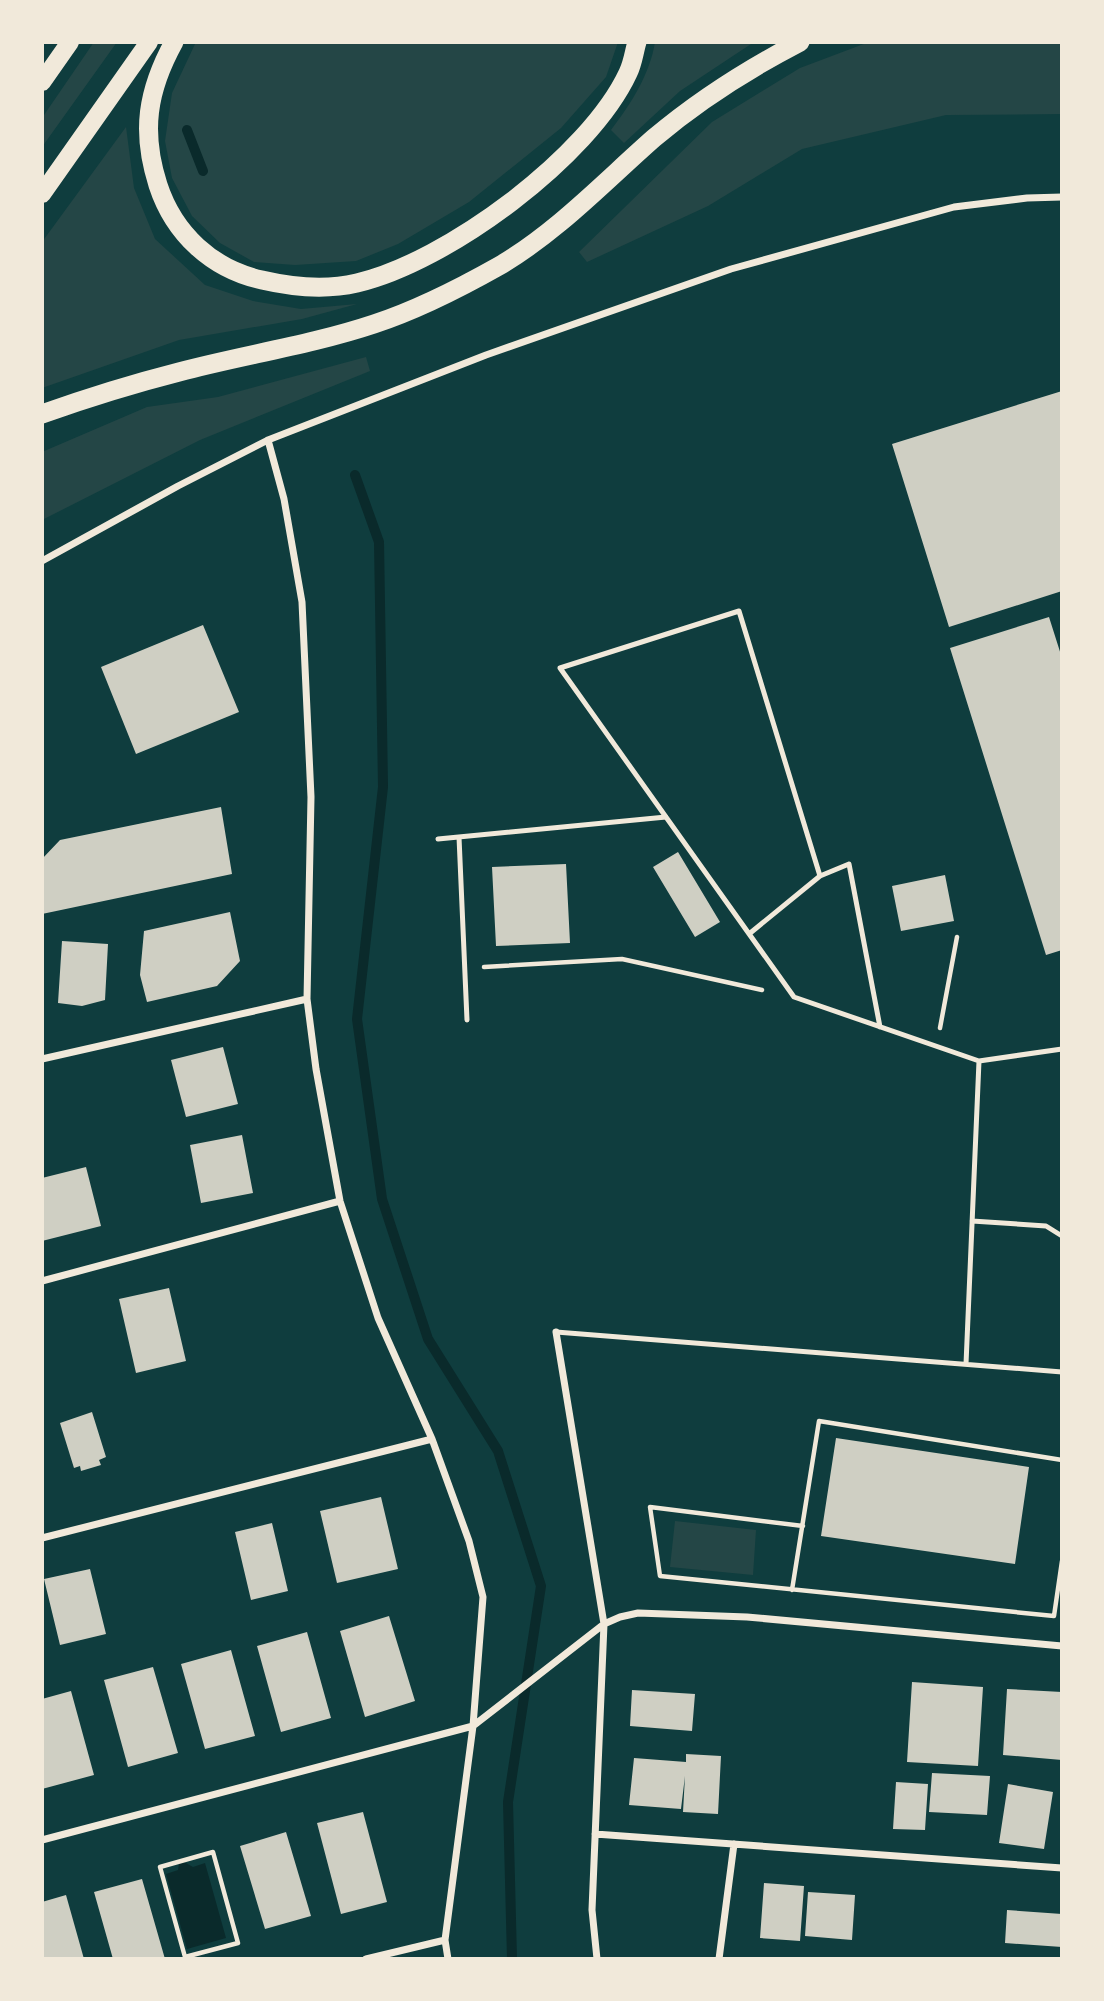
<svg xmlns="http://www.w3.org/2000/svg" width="1104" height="2001" viewBox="0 0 1104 2001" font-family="'Work Sans',sans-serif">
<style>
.green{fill:#244646}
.water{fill:#0a2a2b}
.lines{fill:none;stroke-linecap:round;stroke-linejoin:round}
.stream{stroke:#0a2a2b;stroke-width:10}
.building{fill:#cfcfc3}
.path{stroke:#f1e9da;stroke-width:4.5}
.service{stroke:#f1e9da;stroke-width:5}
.minor{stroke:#f1e9da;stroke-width:7}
.primary{stroke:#f1e9da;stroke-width:18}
.trunk{stroke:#f1e9da;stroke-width:19}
</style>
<rect width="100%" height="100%" fill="#0f3d3e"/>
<path class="green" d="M94,42H117L42,147V118Z
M196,42H618L606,77L561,128L469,202L398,244L356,261L295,265L254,262L220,243L192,216L172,178L165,141L172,93Z
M655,42H754L680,91L624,143L611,130C631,104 650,74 655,42Z
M869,42H1062V114L946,115L802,149L708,206L587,262L579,252L712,122L800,68Z
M126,127L134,188L155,239L205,285L253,301L301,309L357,304L302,319L179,340L42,388V242Z
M366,357L370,371L200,440L42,520V452L147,407L218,397Z
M675,1521L756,1530L753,1575L670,1567Z"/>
<path class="water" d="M184,1862L193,1867L205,1863L226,1938L187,1949L166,1874L178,1870L179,1864Z"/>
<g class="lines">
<path class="stream" d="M187,130L203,171
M355,475L379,542L383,787L357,1019L382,1199L428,1339L498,1451L541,1586L508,1802L512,1959"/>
</g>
<path class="building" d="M1062,391V591L949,627L892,444Z
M1049,617L1062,658V950L1046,955L950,648Z
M203,625L239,712L136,754L101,667Z
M221,807L232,874L42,914V859L60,840Z
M678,852L720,922L695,937L653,867Z
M566,864L570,943L496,946L492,867Z
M945,875L954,921L901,931L892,886Z
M230,912L240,961L217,986L147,1002L140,975L144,931Z
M62,941L108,944L105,1000L82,1006L58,1003Z
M223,1047L238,1104L186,1117L171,1060Z
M242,1135L253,1193L201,1203L190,1145Z
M86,1167L101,1226L42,1241V1178Z
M169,1288L186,1361L136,1373L119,1299Z
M92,1412L106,1457L99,1460L101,1465L81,1471L80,1466L74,1468L60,1423Z
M836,1438L1029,1467L1015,1564L821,1536Z
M381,1497L398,1569L337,1583L320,1511Z
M272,1523L288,1591L251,1600L235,1532Z
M90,1569L106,1634L60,1645L44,1579Z
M389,1616L415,1701L365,1717L340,1631Z
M307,1632L331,1718L281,1732L257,1646Z
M231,1650L255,1736L205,1749L181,1664Z
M153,1667L178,1753L128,1767L104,1680Z
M912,1682L983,1687L978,1766L907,1762Z
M1007,1689L1062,1692V1760L1003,1755Z
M632,1690L695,1694L692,1731L630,1726Z
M71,1691L94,1775L42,1789V1699Z
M686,1754L721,1756L718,1814L683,1812L685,1776L681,1809L629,1805L634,1758L686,1762Z
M932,1773L990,1776L987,1815L929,1812Z
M896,1782L928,1784L925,1830L893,1829Z
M1008,1784L1053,1792L1044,1849L999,1843Z
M363,1812L387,1902L341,1914L317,1823Z
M286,1832L311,1916L265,1929L240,1846Z
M142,1879L165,1959H113L94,1892Z
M764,1883L804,1886L800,1941L760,1938Z
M808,1892L855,1895L852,1940L805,1936Z
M66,1895L84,1959H42V1902Z
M1007,1910L1062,1914V1947L1005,1943Z"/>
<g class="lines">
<path class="path" d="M484,967L622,959L762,990
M940,1028L957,937
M803,1526L650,1507L660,1576L1054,1616L1062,1561
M792,1590L819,1421L1062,1460
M213,1852L238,1943L185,1957L160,1867Z"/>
<path class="service" d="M459,837L467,1020
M438,839L666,817
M749,934L820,876
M880,1027L849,864L820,876L739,611L560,668L794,997L979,1061
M972,1221L1046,1226L1062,1236
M556,1332L1062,1372
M966,1364L979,1061L1062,1049"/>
<path class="minor" d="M268,440L284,499L302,602L311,797L307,999L316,1069L340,1201L378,1318L432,1439L469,1541L483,1597L473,1726L445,1940L448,1959
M42,561L178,486L268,440L486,355L731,269L954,207L1027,198L1062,197
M42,1059L307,999
M42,1281L340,1201
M556,1332L604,1624L592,1910L597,1959
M42,1538L432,1439
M595,1834L1062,1868
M42,1840L473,1726L604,1624L620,1617L638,1613L747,1617L1062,1646
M366,1959L445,1940
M719,1959L734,1844"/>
<path class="primary" d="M42,82L70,42
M42,194L149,42"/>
<path class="trunk" d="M174,42C147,91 141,132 158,185C174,234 212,269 262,280C292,287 327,290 357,283C447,262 589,157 628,73C633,63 634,52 637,42
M42,414C87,398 132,384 179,372C243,355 311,345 374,324C417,310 460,288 499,266C557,232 604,182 654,138C699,100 748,69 800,42"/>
</g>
<rect width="1104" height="2001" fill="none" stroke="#f1e9da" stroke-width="88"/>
</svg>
